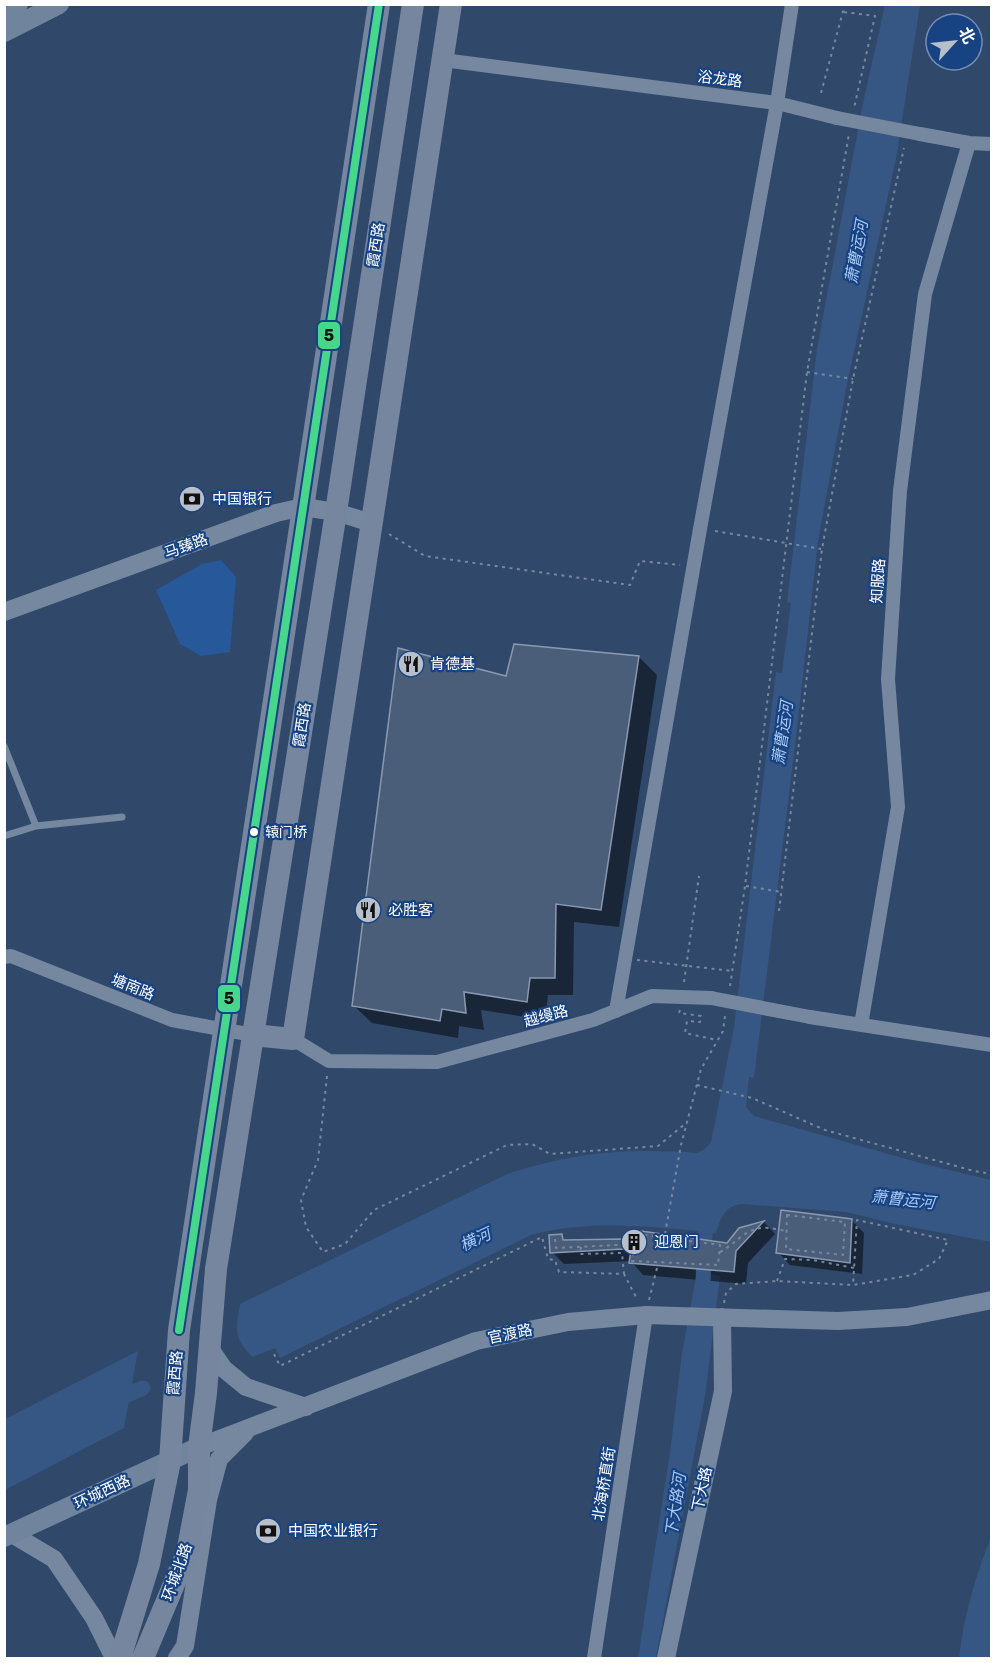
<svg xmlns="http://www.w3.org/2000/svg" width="996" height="1663" viewBox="0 0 996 1663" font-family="Rubik,'Noto Sans SC',sans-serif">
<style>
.green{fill:#27589a}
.water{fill:#365784}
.shadow{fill:#0007}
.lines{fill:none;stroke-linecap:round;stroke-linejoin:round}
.canal{stroke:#365784;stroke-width:15}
.building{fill:#4a5e7a;stroke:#8a99af;stroke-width:1.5}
.path{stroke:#7688a0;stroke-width:2;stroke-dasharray:3 4.5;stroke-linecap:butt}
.service{stroke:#7688a0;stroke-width:7}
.minor{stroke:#7688a0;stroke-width:14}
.tertiary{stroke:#7688a0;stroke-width:18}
.secondary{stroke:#71849d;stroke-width:20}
.primary{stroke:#76869e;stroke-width:22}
.minor-bridge{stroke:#7688a0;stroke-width:14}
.bus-1-casing{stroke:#184383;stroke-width:12}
.bus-1{stroke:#46d78d;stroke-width:8}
.bus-dot{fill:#fff;stroke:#184383;stroke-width:2}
.labels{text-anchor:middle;stroke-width:4.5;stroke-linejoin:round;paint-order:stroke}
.bus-label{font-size:14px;fill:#fff;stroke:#184383;text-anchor:start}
.street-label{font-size:15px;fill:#fff;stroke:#184383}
.poi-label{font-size:15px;fill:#fff;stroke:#184383;text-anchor:start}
.water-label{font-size:16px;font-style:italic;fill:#a7c8f4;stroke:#184383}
.line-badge{stroke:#184383;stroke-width:2}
.pale-badge-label{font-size:16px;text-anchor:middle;font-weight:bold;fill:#111}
</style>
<rect width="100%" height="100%" fill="#30486a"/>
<path class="green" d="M221,560L236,577L230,652L201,656L180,644L156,590L202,564Z"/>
<path class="water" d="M885,5H920L896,159L847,384L818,541L797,729L754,1078L749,1077L746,1107L754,1116L924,1164L991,1180V1242L895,1224L846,1212L742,1204C724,1206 721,1218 716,1233C655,1227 591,1219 531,1235L280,1358L275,1348L253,1357C233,1339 236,1329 240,1304L507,1174C577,1152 624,1148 697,1153L705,1149L711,1142L734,1027L776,672L782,673L791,603L787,602L817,349L863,103Z
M697,1272L720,1276L705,1396L656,1658H638L670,1453L682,1353Z
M138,1351L124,1428L5,1490V1419Z
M991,1537V1658H959C964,1616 975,1577 991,1537Z"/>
<path class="shadow" d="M639,657L657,675L619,927L574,922L573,995H548L545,1020L481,1010L484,1030L459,1026L458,1038L372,1023L353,1005L508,678Z
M852,1221L864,1233L862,1274L790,1265L778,1252Z
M764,1222L775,1234L748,1263L746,1284L643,1275L631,1261L564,1264L552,1252L561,1236L567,1242L623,1240L633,1250L728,1244L740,1229Z"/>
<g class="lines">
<path class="canal" d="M703,1281L706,1214
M113,1401L143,1388"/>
</g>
<path class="building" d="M514,644L639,656L601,910L556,904L555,978H530L527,1002L464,992L466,1013L442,1009L440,1021L352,1006L398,648L506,676Z
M781,1210L852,1219L850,1263L776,1253Z
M764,1221L736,1251L734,1272L629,1263L634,1230L727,1243L739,1228Z
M562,1234L563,1240L624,1239V1249L550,1253L549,1235Z"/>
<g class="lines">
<path class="path" d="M844,12L875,16L854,108
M821,93L845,4
M807,372L853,379
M715,531L821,549
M389,534L425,556L630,585L640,561L680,565
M746,886L781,892
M779,911L822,549L853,379L904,148
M637,960L732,971
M684,982L699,876
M730,986L745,886L807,372L849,134
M680,1010L679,1013L701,1016L700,1022L687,1021L685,1033L717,1040
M327,1076L318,1160L301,1200L306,1227L323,1252L345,1244L374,1210L507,1145L532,1144L550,1154L658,1146L685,1124
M697,1085L752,1098L825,1130L974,1171L992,1174
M787,1215L845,1222L843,1255L786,1249Z
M637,1234L720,1245L718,1265L632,1261Z
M665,1234L681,1145L701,1069L723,1031L725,1016
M555,1239L556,1248L635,1244
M581,1247L580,1254L622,1253L624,1274
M720,1252C734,1245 745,1229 762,1228C769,1227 779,1230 786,1231
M777,1281L785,1259L813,1260L854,1268
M649,1300L657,1268
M724,1303L726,1293L736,1284L777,1281L853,1285L913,1275L939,1259L948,1240L857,1220L853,1285
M274,1354L280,1366L542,1237L548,1259L555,1260L559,1272L624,1274L637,1299"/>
<path class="service" d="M4,746L36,826
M4,836L36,826L122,817"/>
<path class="minor" d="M443,60L777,103L837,118
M920,134L969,143L992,144
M4,957L11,956L172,1020L253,1035
M616,1011L700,529L777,103L792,4
M810,1017L992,1045
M861,1025L898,807L888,679L900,491L925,294L969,143
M293,1039L329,1061L437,1062L593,1020L652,996L711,998
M594,1658L646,1315"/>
<path class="tertiary" d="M4,612L276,513L303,507L336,512L371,523
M209,1347L224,1369L246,1387L306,1407
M199,1447L476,1341L568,1322L646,1315L838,1321L907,1317L992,1300
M12,1534L54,1559L94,1618L114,1658
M177,1658L185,1646L208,1500L219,1459L245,1433
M666,1658L723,1391L722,1317"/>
<path class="secondary" d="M4,11L18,4
M4,32L59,4
M4,1537L199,1447"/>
<path class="primary" d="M253,1035L293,1039L451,4
M120,1658L149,1564L170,1461L179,1330L379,4
M143,1658L187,1553L199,1490V1447L206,1393L216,1269L336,512L413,4"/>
<path class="minor-bridge" d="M837,118L920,134
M711,998L810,1017"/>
<g class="bus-1-casing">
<path id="bus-1" d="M179,1330L379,4"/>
</g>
<use href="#bus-1" class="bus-1"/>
</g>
<defs>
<g id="bank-disc" transform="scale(1.35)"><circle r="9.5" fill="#b7bfcb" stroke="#184383"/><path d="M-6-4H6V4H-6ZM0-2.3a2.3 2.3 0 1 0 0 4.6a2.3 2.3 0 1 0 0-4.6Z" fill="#111"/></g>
<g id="restaurant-disc" transform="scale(1.35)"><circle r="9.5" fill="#b7bfcb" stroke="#184383"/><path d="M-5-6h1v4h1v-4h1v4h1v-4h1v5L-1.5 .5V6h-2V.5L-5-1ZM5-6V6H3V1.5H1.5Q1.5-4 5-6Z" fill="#111"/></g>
<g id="building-disc" transform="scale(1.35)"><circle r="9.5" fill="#b7bfcb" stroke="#184383"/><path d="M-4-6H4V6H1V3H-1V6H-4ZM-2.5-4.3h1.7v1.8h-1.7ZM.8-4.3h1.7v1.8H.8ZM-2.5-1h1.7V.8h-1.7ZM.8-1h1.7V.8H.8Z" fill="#111"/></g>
</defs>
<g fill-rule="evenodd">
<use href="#bank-disc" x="192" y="499"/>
<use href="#restaurant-disc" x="411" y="664"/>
<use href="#restaurant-disc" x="368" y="910"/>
<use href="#building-disc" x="634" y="1242"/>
<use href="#bank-disc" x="268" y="1531"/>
</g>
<circle class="bus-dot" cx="254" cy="832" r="5"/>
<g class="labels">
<g class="bus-label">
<text x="265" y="837">辕门桥</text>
</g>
<g class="street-label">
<text transform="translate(720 79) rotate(7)" y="5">浴龙路</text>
<text transform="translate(376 245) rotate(-81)" y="5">霞西路</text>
<text transform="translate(186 546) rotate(-20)" y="5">马臻路</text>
<text transform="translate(878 581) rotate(-86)" y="5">知服路</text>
<text transform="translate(302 725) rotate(-81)" y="5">霞西路</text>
<text transform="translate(133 987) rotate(22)" y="5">塘南路</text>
<text transform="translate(546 1016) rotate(-15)" y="5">越缦路</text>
<text transform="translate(510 1334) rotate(-12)" y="5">官渡路</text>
<text transform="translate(175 1373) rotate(-85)" y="5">霞西路</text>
<text transform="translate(604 1484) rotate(-81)" y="5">北海桥直街</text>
<text transform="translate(702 1489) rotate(-78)" y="5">下大路</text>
<text transform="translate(102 1492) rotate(-25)" y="5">环城西路</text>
<text transform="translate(177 1572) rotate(-70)" y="5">环城北路</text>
</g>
<g class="poi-label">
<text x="212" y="504">中国银行</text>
<text x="430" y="669">肯德基</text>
<text x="388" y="915">必胜客</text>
<text x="654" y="1247">迎恩门</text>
<text x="288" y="1536">中国农业银行</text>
</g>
<g class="water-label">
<text transform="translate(856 252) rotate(-80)" y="6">萧曹运河</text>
<text transform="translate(782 733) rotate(-82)" y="6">萧曹运河</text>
<text transform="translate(903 1199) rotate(6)" y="6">萧曹运河</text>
<text transform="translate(475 1239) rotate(-25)" y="6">横河</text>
<text transform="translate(675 1505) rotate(-82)" y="6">下大路河</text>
</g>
</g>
<g class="line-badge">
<rect x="317" y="321" width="24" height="29" rx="6" fill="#46d78d"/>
<rect x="217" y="984" width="24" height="29" rx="6" fill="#46d78d"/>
</g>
<g class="pale-badge-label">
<text x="329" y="341">5</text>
<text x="229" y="1004">5</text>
</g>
<rect width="996" height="1663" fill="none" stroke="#ffffff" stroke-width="12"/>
<g transform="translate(954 42) rotate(63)"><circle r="28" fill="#184383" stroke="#748eb5" stroke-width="1.5"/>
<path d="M0-4.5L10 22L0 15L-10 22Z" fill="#b7bfcb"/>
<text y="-9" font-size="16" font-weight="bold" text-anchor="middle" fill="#ffffff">北</text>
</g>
</svg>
